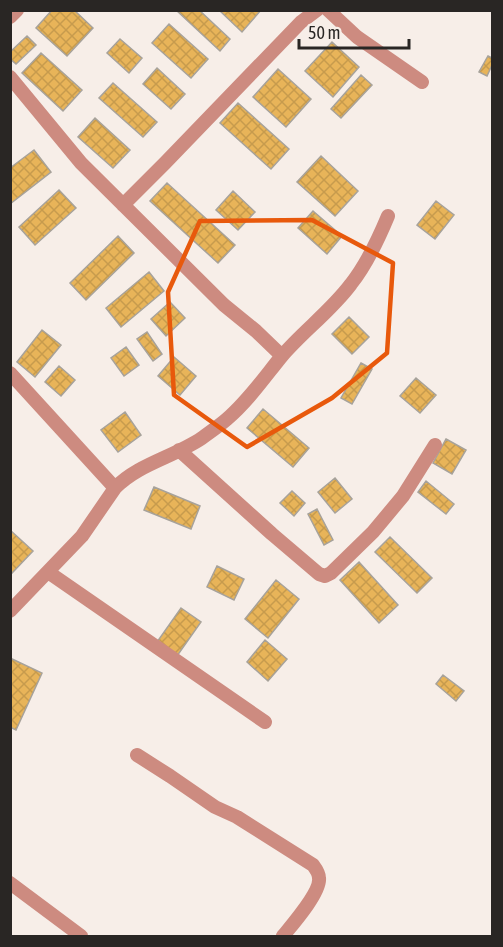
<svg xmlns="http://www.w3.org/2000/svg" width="503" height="947" viewBox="0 0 503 947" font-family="'Asap Condensed',sans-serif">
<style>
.building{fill:url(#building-cross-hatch);stroke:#a7a29a;stroke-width:1.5}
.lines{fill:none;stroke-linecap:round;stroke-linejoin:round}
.minor{stroke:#cd8b80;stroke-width:14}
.marked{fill:none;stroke:#e8590c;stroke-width:4.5;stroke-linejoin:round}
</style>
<defs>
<pattern id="building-cross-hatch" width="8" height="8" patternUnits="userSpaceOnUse" patternTransform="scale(1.5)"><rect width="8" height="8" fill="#e8b459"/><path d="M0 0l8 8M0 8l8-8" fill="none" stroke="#c79b4d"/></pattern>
</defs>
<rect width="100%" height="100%" fill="#f7eee8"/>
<path class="building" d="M52,10H74L93,28L67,56L36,28Z
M176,10H199L230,39L220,51Z
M219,10H261L242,32Z
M169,24L208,59L191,78L152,43Z
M27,36L36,45L16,64L10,59V52Z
M120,39L142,58L129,73L107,53Z
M332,42L359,67L333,97L305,71Z
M41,53L82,90L63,111L22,73Z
M488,56L492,58V65L487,76L479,72Z
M157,68L185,94L171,109L143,84Z
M278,69L311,99L286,127L253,97Z
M361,75L372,85L341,118L331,109Z
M113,83L157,122L143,137L99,98Z
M238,103L289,149L271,169L220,123Z
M95,118L130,150L113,168L78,137Z
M34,150L51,172L10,204V168Z
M321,156L358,191L335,216L297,182Z
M167,183L235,245L218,263L150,201Z
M59,190L76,208L35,245L19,227Z
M233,191L255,212L238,230L216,210Z
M436,201L454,215L435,239L417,225Z
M313,211L342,236L327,254L298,228Z
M118,236L134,253L86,300L70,283Z
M149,272L164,291L121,327L106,308Z
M170,302L185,318L166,336L151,319Z
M349,317L369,337L352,354L332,334Z
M42,330L61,345L35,377L17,362Z
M147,332L162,354L153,361L137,339Z
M126,347L139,365L124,376L111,358Z
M174,357L196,376L180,395L158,376Z
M361,363L372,369L352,404L341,398Z
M59,366L75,380L61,396L45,382Z
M416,378L436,395L420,413L400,396Z
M263,409L309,448L293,467L247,428Z
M125,412L141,435L118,452L101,430Z
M446,439L466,450L452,474L433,463Z
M335,478L352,499L335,513L318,492Z
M426,481L454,504L446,514L418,492Z
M154,487L200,506L191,529L144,510Z
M292,491L305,503L294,516L280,503Z
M317,509L333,540L324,545L308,514Z
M10,530L33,551L12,573L10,572Z
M390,537L432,578L417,593L375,552Z
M359,562L398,605L379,623L340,580Z
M217,566L244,579L234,600L207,587Z
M276,580L299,599L268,638L245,619Z
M181,608L201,622L177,656L157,642Z
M265,640L287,659L268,681L247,662Z
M10,658L42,673L16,730L10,727Z
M443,675L464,691L456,701L436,684Z"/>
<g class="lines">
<path class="minor" d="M328,10L357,37L422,82
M10,17L17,10
M10,77L81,163L224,305L256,331L282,356
M123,205L165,163L301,22L317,10
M10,373L115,488L82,536L10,611
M179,450L272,534L319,574L325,576L331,573L373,532L403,496L435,445
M115,488C138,464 174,457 202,438C210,432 219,426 227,419C248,401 264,378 281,357C303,331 331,311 351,284C367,264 378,240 388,216
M48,572L265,722
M137,755L170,776L215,807L237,817L313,865C316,869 319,873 319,878C321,892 292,925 283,936
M10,883L81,936"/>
</g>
<path class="marked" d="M312,220L393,263L387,353L332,398L247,447L174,395L168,292L200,221Z"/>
<rect width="503" height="947" fill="none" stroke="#292624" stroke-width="24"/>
<path d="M299 39v9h110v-9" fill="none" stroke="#292624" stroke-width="3"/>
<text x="308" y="39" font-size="18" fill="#292624" stroke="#f7eee8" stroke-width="4.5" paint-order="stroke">50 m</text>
</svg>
